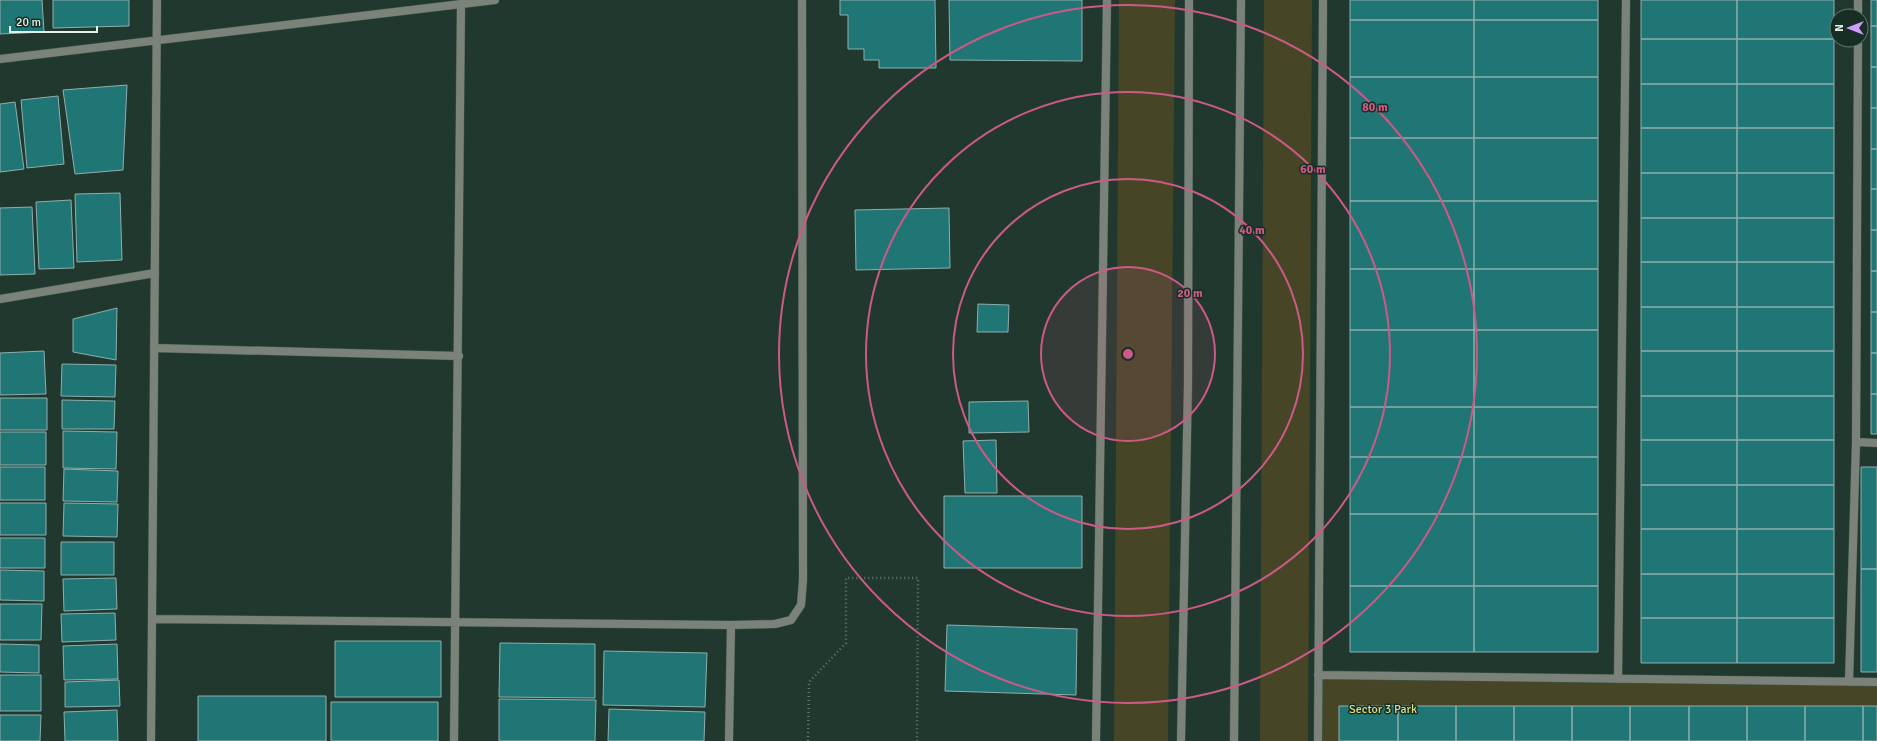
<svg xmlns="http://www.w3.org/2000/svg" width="1877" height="741" viewBox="0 0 1877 741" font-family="Signika,sans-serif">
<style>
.green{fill:#464627}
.building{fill:#207675;stroke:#8fafae}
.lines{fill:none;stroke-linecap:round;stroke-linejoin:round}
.minor-casing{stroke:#3f564c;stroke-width:9}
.tertiary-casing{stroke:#3f564c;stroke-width:9}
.path{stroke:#63786f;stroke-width:2.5;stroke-dasharray:1 3;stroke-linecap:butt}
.minor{stroke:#7b8279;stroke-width:8}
.tertiary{stroke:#7b8279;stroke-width:8}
.ring{fill:none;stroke:#cc5986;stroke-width:2}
.labels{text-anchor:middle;stroke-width:3;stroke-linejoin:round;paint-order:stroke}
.park-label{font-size:12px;fill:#dcdc86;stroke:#162e24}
.centre{fill:#cc5986;stroke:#162e24;stroke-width:2}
.ring-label{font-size:12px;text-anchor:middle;font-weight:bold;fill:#cc5986;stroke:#162e24;stroke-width:3;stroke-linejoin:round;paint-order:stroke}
</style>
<rect width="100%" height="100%" fill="#20382e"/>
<path class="green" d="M1119,0H1175L1168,741H1114Z
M1264,0H1312L1308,741H1260Z
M1318,675L1877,682V741H1318Z"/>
<path class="building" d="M0,0H42L44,32L0,34Z
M53,0H129V26L53,28Z
M840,0H935L936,68H879V60H864V49H848V15H840Z
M949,0H1082V61L950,60Z
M1350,0H1474V20H1350Z
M1474,0H1598V20H1474Z
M1641,0H1737V39H1641Z
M1737,0H1834V39H1737Z
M1871,0H1877V26H1871Z
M1350,20H1474V77H1350Z
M1474,20H1598V77H1474Z
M1871,26H1877V67H1871Z
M1641,39H1737V84H1641Z
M1737,39H1834V84H1737Z
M1871,67H1877V108H1871Z
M1350,77H1474V138H1350Z
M1474,77H1598V138H1474Z
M1641,84H1737V128H1641Z
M1737,84H1834V128H1737Z
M127,85L123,170L75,174L63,90Z
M58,96L64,164L27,168L21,100Z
M15,102L24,169L0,172V104Z
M1871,108H1877V149H1871Z
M1641,128H1737V173H1641Z
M1737,128H1834V173H1737Z
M1350,138H1474V201H1350Z
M1474,138H1598V201H1474Z
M1871,149H1877V189H1871Z
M1641,173H1737V218H1641Z
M1737,173H1834V218H1737Z
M1871,189H1877V230H1871Z
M120,193L122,260L77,262L75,194Z
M71,200L74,268L39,269L36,202Z
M1350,201H1474V269H1350Z
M1474,201H1598V269H1474Z
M32,207L35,274L0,275V208Z
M949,208L950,268L856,270L855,210Z
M1641,218H1737V262H1641Z
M1737,218H1834V262H1737Z
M1871,230H1877V271H1871Z
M1641,262H1737V307H1641Z
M1737,262H1834V307H1737Z
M1350,269H1474V330H1350Z
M1474,269H1598V330H1474Z
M1871,271H1877V312H1871Z
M978,304L1009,305L1008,332H977Z
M1641,307H1737V351H1641Z
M1737,307H1834V351H1737Z
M117,308L116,360L73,352V319Z
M1871,312H1877V353H1871Z
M1350,330H1474V407H1350Z
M1474,330H1598V407H1474Z
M44,351L46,394L0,395V353Z
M1641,351H1737V396H1641Z
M1737,351H1834V396H1737Z
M1871,353H1877V394H1871Z
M62,364L116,365L115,397L61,396Z
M1871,394H1877V434H1871Z
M1641,396H1737V440H1641Z
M1737,396H1834V440H1737Z
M0,398H47V430H0Z
M62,400L115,401L114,429H62Z
M1028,401L1029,432L969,433V402Z
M1350,407H1474V457H1350Z
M1474,407H1598V457H1474Z
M63,431L117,432L116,469L63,468Z
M0,432H46V465H0Z
M996,440L997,493H965L963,441Z
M1641,440H1737V485H1641Z
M1737,440H1834V485H1737Z
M1350,457H1474V514H1350Z
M1474,457H1598V514H1474Z
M0,467H45V500H0Z
M1861,467H1877V569H1861Z
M64,469L118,471L117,502L63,501Z
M1641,485H1737V529H1641Z
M1737,485H1834V529H1737Z
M944,496H1082V568H944Z
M0,503H46V535H0Z
M64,503L118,504L117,537L63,536Z
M1350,514H1474V586H1350Z
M1474,514H1598V586H1474Z
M1641,529H1737V574H1641Z
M1737,529H1834V574H1737Z
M0,538H45V568H0Z
M61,542H114V575H61Z
M1861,569H1877V672H1861Z
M0,570L44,571V601L0,600Z
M1641,574H1737V618H1641Z
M1737,574H1834V618H1737Z
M116,578L117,609L64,611L63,579Z
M1350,586H1474V652H1350Z
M1474,586H1598V652H1474Z
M0,604H42L41,640H0Z
M115,613L116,640L62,642L61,614Z
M1641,618H1737V663H1641Z
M1737,618H1834V663H1737Z
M947,625L1077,629L1076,695L945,691Z
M335,641H441V697H335Z
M500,643L595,644V698L499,697Z
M0,644L39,645V673L0,672Z
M117,644L118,679L64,680L63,646Z
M604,651L707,653L705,707L603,705Z
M0,675H41V711H0Z
M119,680L120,706L65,707V682Z
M198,696H326V741H198Z
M499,699L596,700L595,741H499Z
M331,702H438V741H331Z
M1339,706H1398V741H1339Z
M1398,706H1456V741H1398Z
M1456,706H1514V741H1456Z
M1514,706H1572V741H1514Z
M1572,706H1630V741H1572Z
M1630,706H1689V741H1630Z
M1689,706H1747V741H1689Z
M1747,706H1805V741H1747Z
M1805,706H1863V741H1805Z
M1863,706H1877V741H1863Z
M609,709L705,712L704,741H608Z
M117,710L118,741H65L64,712Z
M0,715H41L40,741H0Z"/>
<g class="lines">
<g class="minor-casing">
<path id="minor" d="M1858,16V0
M0,59L495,0
M0,299L155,273
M154,348L459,356
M1856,442L1877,443
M152,619L731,625L775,624L791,620L801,605L803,580L802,0
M1318,675L1877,682
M1618,679L1626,0
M1849,682L1856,442L1858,40
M151,741L157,0
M454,741L461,4
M729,741L731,625
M1096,741L1107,0
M1318,741L1323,0"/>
</g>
<g class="tertiary-casing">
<path id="tertiary" d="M1181,741L1188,383L1189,0
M1234,741L1241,0"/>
</g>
<path class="path" d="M808,741L809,682L846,643V578H918L917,741"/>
<use href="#minor" class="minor"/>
<use href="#tertiary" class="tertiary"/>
</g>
<circle cx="1128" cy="354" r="87" fill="#cc5986" fill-opacity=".12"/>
<g class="ring">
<circle cx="1128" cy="354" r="87"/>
<circle cx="1128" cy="354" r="175"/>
<circle cx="1128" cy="354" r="262"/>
<circle cx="1128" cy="354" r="349"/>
</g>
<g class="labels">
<g class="park-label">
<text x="1383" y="713">Sector 3 Park</text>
</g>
</g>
<circle cx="1128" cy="354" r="6" class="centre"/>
<g class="ring-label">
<text x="1375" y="111">80 m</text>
<text x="1313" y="173">60 m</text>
<text x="1252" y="234">40 m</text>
<text x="1190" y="297">20 m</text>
</g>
<g transform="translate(1849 28) rotate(270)"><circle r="19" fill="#162e24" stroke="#687c73"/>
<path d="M0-3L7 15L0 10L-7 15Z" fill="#d09dfe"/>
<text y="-6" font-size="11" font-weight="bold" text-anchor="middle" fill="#e3f1ea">N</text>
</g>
<path d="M10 26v6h87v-6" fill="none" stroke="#e3f1ea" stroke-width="2"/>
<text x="16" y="26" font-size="12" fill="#e3f1ea" stroke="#162e24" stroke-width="3" paint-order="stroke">20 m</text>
</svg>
